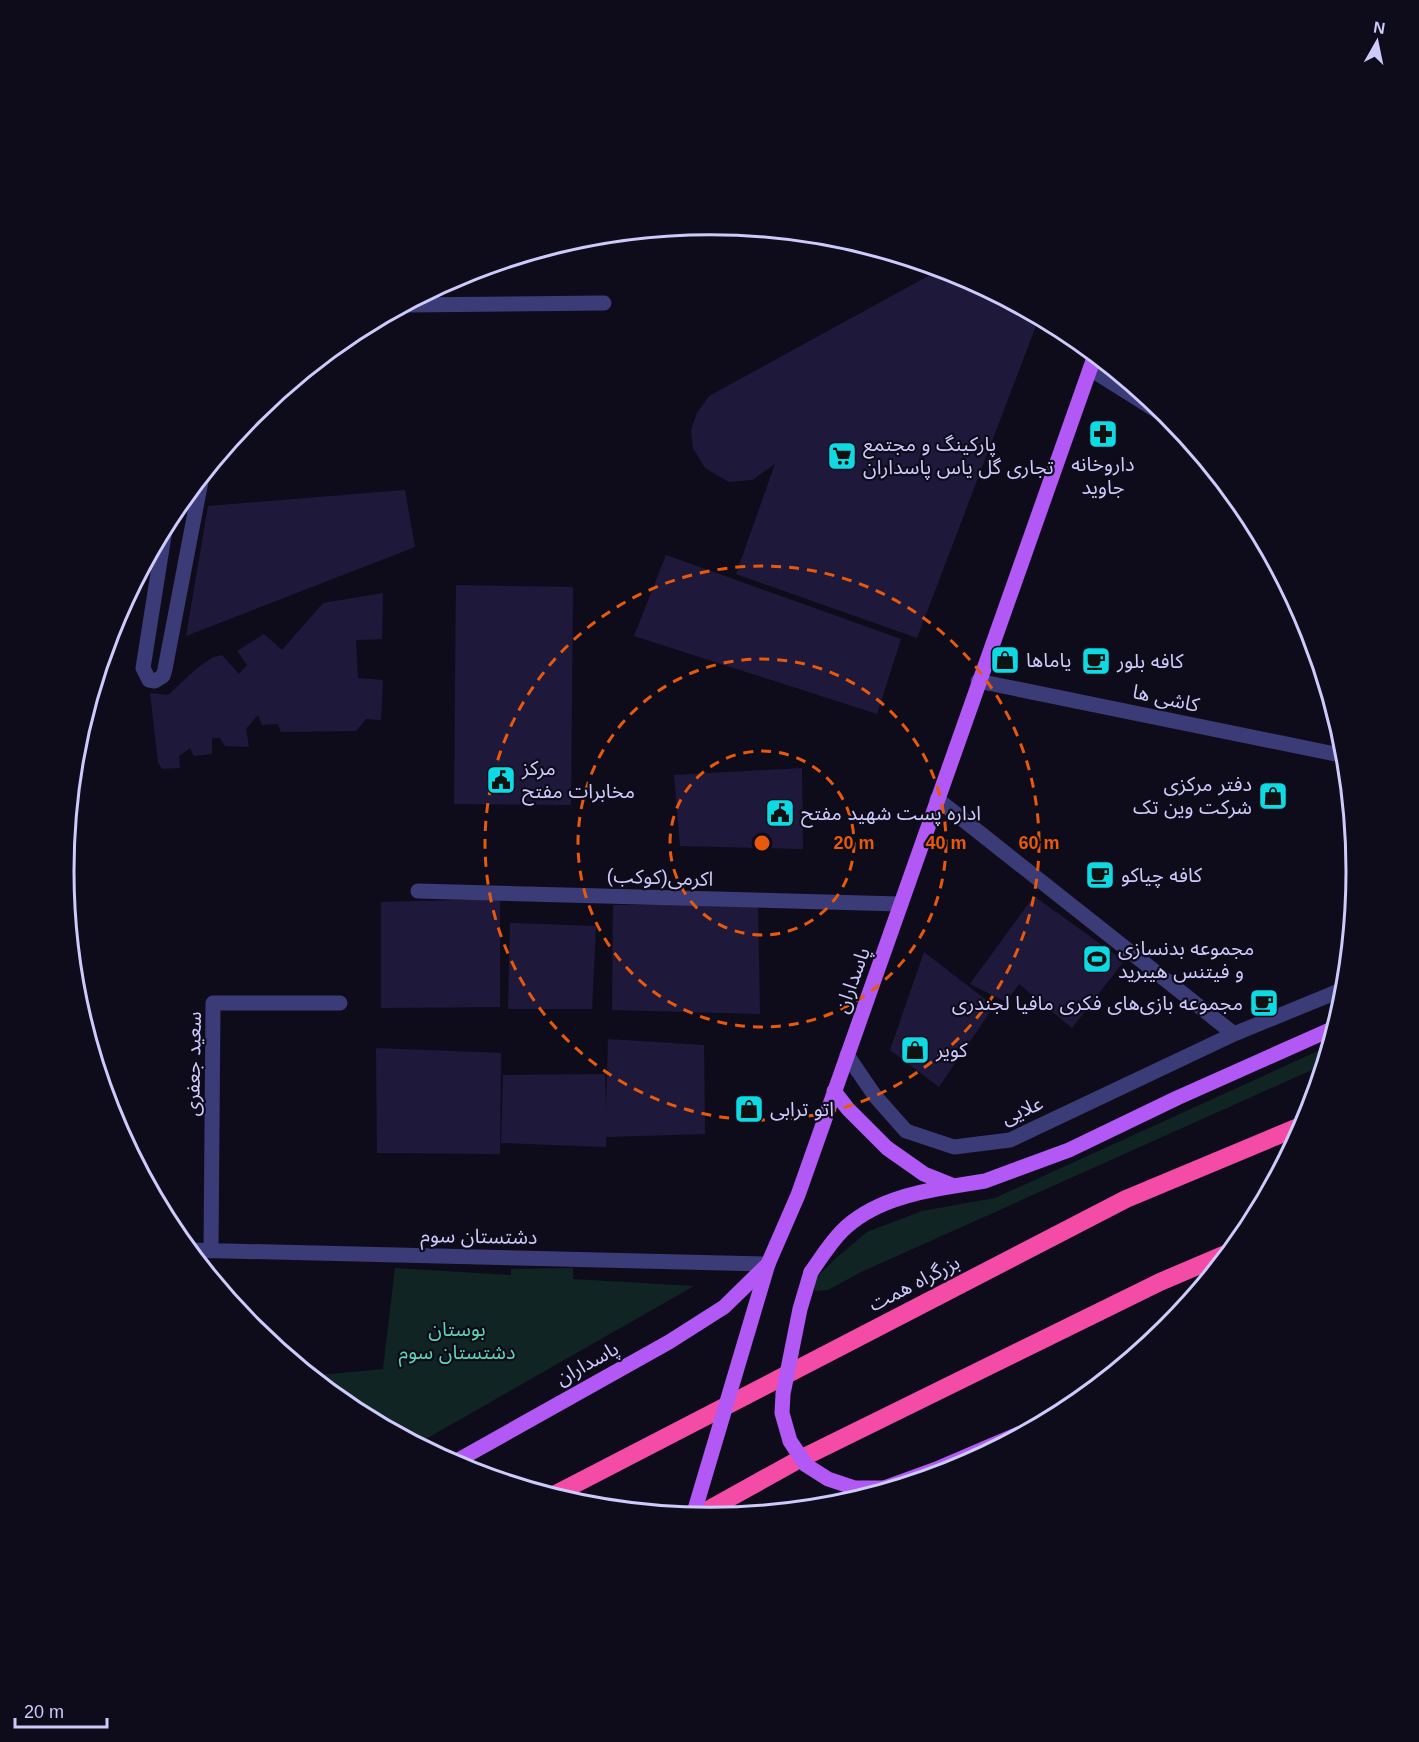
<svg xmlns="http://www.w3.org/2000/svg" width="1419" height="1742" viewBox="0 0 1419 1742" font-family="Helvetica,'Noto Sans Arabic',sans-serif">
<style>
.green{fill:#102523}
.building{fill:#1e193b}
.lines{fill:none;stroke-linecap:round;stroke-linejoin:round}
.minor{stroke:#3a3b77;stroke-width:15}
.major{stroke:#b158f5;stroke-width:15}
.highway{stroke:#f44ca6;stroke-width:18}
.major-bridge{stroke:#b158f5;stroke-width:15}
.ring{fill:none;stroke:#e8590c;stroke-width:3;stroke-dasharray:10 8}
.labels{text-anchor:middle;stroke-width:4.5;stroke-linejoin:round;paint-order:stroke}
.poi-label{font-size:20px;fill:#cdcafc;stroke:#0e0c1b;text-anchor:start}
.street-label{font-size:20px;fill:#cdcafc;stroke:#0e0c1b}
.park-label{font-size:20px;fill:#5cd6b0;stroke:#0e0c1b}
.rim{fill:none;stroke:#cdcafc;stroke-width:3}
.centre{fill:#e8590c;stroke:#0e0c1b;stroke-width:3}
.ring-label{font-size:18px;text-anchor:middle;font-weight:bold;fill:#e8590c;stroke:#0e0c1b;stroke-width:4.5;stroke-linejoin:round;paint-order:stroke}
</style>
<rect width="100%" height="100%" fill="#0e0c1b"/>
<path class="green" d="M1329,1046L1323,1065L861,1272L828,1290L815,1291L813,1281L835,1259L867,1232L922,1211L995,1198Z
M395,1268L511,1275V1269L573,1268V1279L694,1286L417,1444L350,1408L322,1386L321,1375L383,1369Z"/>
<path class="building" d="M941,269L957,274L1039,318L917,638L736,574L775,464L752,480L729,482L705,468L693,448L691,430L697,413L709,396Z
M405,490L415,547L186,636L208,506Z
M666,555L901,639L877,714L634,636Z
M456,585L573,587L571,805L454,804Z
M383,593L382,639L356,640L358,678L383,680L381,720L366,719L356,731L281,732L278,724L262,725L258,715L246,729L249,747L225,746L220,738H212V754L194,756L190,748L179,756L180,768L162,769L158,763L150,693L168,695L196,669L213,657L222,655L239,674L247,665L237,651L264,634L282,650L323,603Z
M802,768L803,849L680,846L674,775Z
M1034,896L1124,961L1072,1028L1019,984L1006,1002L970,984Z
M500,899V1007L381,1008V902Z
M758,904L760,1014L612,1010L613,905Z
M510,923L596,926L592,1009H508Z
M924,952L994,1006L939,1087L890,1050Z
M608,1039L704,1045L705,1134L606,1137V1147L501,1143L503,1075L605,1074L606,1110Z
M376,1048L501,1053L500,1154L377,1153Z"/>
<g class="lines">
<path class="minor" d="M404,305L604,303
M1090,369L1173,421
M166,523L143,668L149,680L155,681L163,676L165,669L202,476
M978,681L1345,756
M937,799L1234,1034
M418,891L901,904
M847,1055L875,1096L906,1131L954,1147L1010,1140L1234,1034L1344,989
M188,1250L768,1264
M211,1251L213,1003H340"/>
<path class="major" d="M834,1091L848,1109L887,1148L924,1174L954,1186L985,1181L1069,1150L1177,1098L1334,1028
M811,1272C821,1258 830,1243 842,1231C871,1202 915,1192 954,1186
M453,1463L669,1342L724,1307L768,1264L798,1195L1095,355
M884,1488L939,1468L1035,1427"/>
<path class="highway" d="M552,1496L1126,1199L1303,1125
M697,1516L798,1460L1160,1282L1228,1253"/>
<path class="major-bridge" d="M811,1272L800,1309L783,1394L782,1413L790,1441L806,1465L828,1479L855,1488H884
M693,1516L768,1264"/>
</g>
<g class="ring">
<circle cx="762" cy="843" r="92"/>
<circle cx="762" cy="843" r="184"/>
<circle cx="762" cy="843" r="277"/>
</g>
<defs>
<g id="pharmacy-square" transform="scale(1.5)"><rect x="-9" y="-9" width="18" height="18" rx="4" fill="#0edae3" stroke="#0e0c1b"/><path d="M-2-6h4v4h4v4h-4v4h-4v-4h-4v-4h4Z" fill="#111"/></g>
<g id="supermarket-square" transform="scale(1.5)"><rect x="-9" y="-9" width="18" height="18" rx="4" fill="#0edae3" stroke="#0e0c1b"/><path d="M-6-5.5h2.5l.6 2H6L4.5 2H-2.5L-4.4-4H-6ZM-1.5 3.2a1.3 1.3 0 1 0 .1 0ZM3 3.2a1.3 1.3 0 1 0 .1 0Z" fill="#111"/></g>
<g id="shop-square" transform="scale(1.5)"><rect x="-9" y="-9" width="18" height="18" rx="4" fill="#0edae3" stroke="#0e0c1b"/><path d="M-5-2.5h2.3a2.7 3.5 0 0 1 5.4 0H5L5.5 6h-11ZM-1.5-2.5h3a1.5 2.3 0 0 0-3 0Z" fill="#111"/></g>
<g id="cafe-square" transform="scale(1.5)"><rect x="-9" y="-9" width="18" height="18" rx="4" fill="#0edae3" stroke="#0e0c1b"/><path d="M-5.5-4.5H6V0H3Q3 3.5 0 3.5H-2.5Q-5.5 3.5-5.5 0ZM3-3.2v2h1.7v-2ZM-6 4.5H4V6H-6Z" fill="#111"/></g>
<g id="civic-square" transform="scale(1.5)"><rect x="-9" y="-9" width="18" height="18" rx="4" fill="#0edae3" stroke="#0e0c1b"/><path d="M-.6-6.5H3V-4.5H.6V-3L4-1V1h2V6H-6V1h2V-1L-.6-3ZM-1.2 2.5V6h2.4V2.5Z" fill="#111"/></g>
<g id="stadium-square" transform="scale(1.5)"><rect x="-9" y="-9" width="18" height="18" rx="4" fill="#0edae3" stroke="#0e0c1b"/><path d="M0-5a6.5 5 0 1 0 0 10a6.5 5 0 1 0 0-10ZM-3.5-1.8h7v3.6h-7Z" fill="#111"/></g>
</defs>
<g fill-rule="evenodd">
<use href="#pharmacy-square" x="1103" y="434"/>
<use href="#supermarket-square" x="842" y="456"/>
<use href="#shop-square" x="1005" y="660"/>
<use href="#cafe-square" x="1096" y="661"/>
<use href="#civic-square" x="501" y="780"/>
<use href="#shop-square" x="1273" y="796"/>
<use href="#civic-square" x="780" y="813"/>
<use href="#cafe-square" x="1100" y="875"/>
<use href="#stadium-square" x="1097" y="959"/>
<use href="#cafe-square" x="1264" y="1003"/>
<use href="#shop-square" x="915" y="1050"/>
<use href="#shop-square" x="749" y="1109"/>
</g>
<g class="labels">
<g class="poi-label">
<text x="863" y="451">پارکینگ و مجتمع<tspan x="863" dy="23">تجاری گل یاس پاسداران</tspan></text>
<text x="1103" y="471" text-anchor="middle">داروخانه<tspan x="1103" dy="23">جاوید</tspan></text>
<text x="1026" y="667">یاماها</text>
<text x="1117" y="668">کافه بلور</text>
<text x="522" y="775">مرکز<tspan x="522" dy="23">مخابرات مفتح</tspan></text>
<text x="1252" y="791" text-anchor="end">دفتر مرکزی<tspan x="1252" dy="23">شرکت وین تک</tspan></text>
<text x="801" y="820">اداره پست شهید مفتح</text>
<text x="1121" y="882">کافه چیاکو</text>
<text x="1118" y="955">مجموعه بدنسازی<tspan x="1118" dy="23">و فیتنس هیبرید</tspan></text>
<text x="1243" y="1010" text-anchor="end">مجموعه بازی‌های فکری مافیا لجندری</text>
<text x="936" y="1057">کویر</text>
<text x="770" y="1116">اتو ترابی</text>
</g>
<g class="street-label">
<text transform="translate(1166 698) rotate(12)" y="7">کاشی ها</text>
<text transform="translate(660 877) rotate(2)" y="7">اکرمی(کوکب)</text>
<text transform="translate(852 980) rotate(-70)" y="7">پاسداران</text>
<text transform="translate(193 1064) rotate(-89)" y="7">سعید جعفری</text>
<text transform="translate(1022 1110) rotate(-23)" y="7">علایی</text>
<text transform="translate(479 1236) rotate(1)" y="7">دشتستان سوم</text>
<text transform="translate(914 1283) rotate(-27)" y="7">بزرگراه همت</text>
<text transform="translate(587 1363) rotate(-29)" y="7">پاسداران</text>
</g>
<g class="park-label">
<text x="457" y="1336">بوستان<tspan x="457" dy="23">دشتستان سوم</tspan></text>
</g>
</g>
<path d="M0 0H1419V1742H0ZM74 871a636 636 0 1 1 1272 0a636 636 0 1 1-1272 0Z" fill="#0e0c1b" fill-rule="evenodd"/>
<path class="rim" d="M74 871a636 636 0 1 1 1272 0a636 636 0 1 1-1272 0Z"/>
<circle cx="762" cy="843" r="9" class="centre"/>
<g class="ring-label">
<text x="854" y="849">20 m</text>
<text x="946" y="849">40 m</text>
<text x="1039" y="849">60 m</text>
</g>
<g transform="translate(1377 42) rotate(9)" stroke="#0e0c1b" stroke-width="4.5" paint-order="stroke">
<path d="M0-4.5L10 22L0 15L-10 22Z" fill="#cdcafc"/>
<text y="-9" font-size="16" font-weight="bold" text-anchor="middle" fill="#cdcafc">N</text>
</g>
<path d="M15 1718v9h92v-9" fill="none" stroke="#cdcafc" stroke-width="3"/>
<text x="24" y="1718" font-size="18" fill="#cdcafc" stroke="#0e0c1b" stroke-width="4.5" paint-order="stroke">20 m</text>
</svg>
